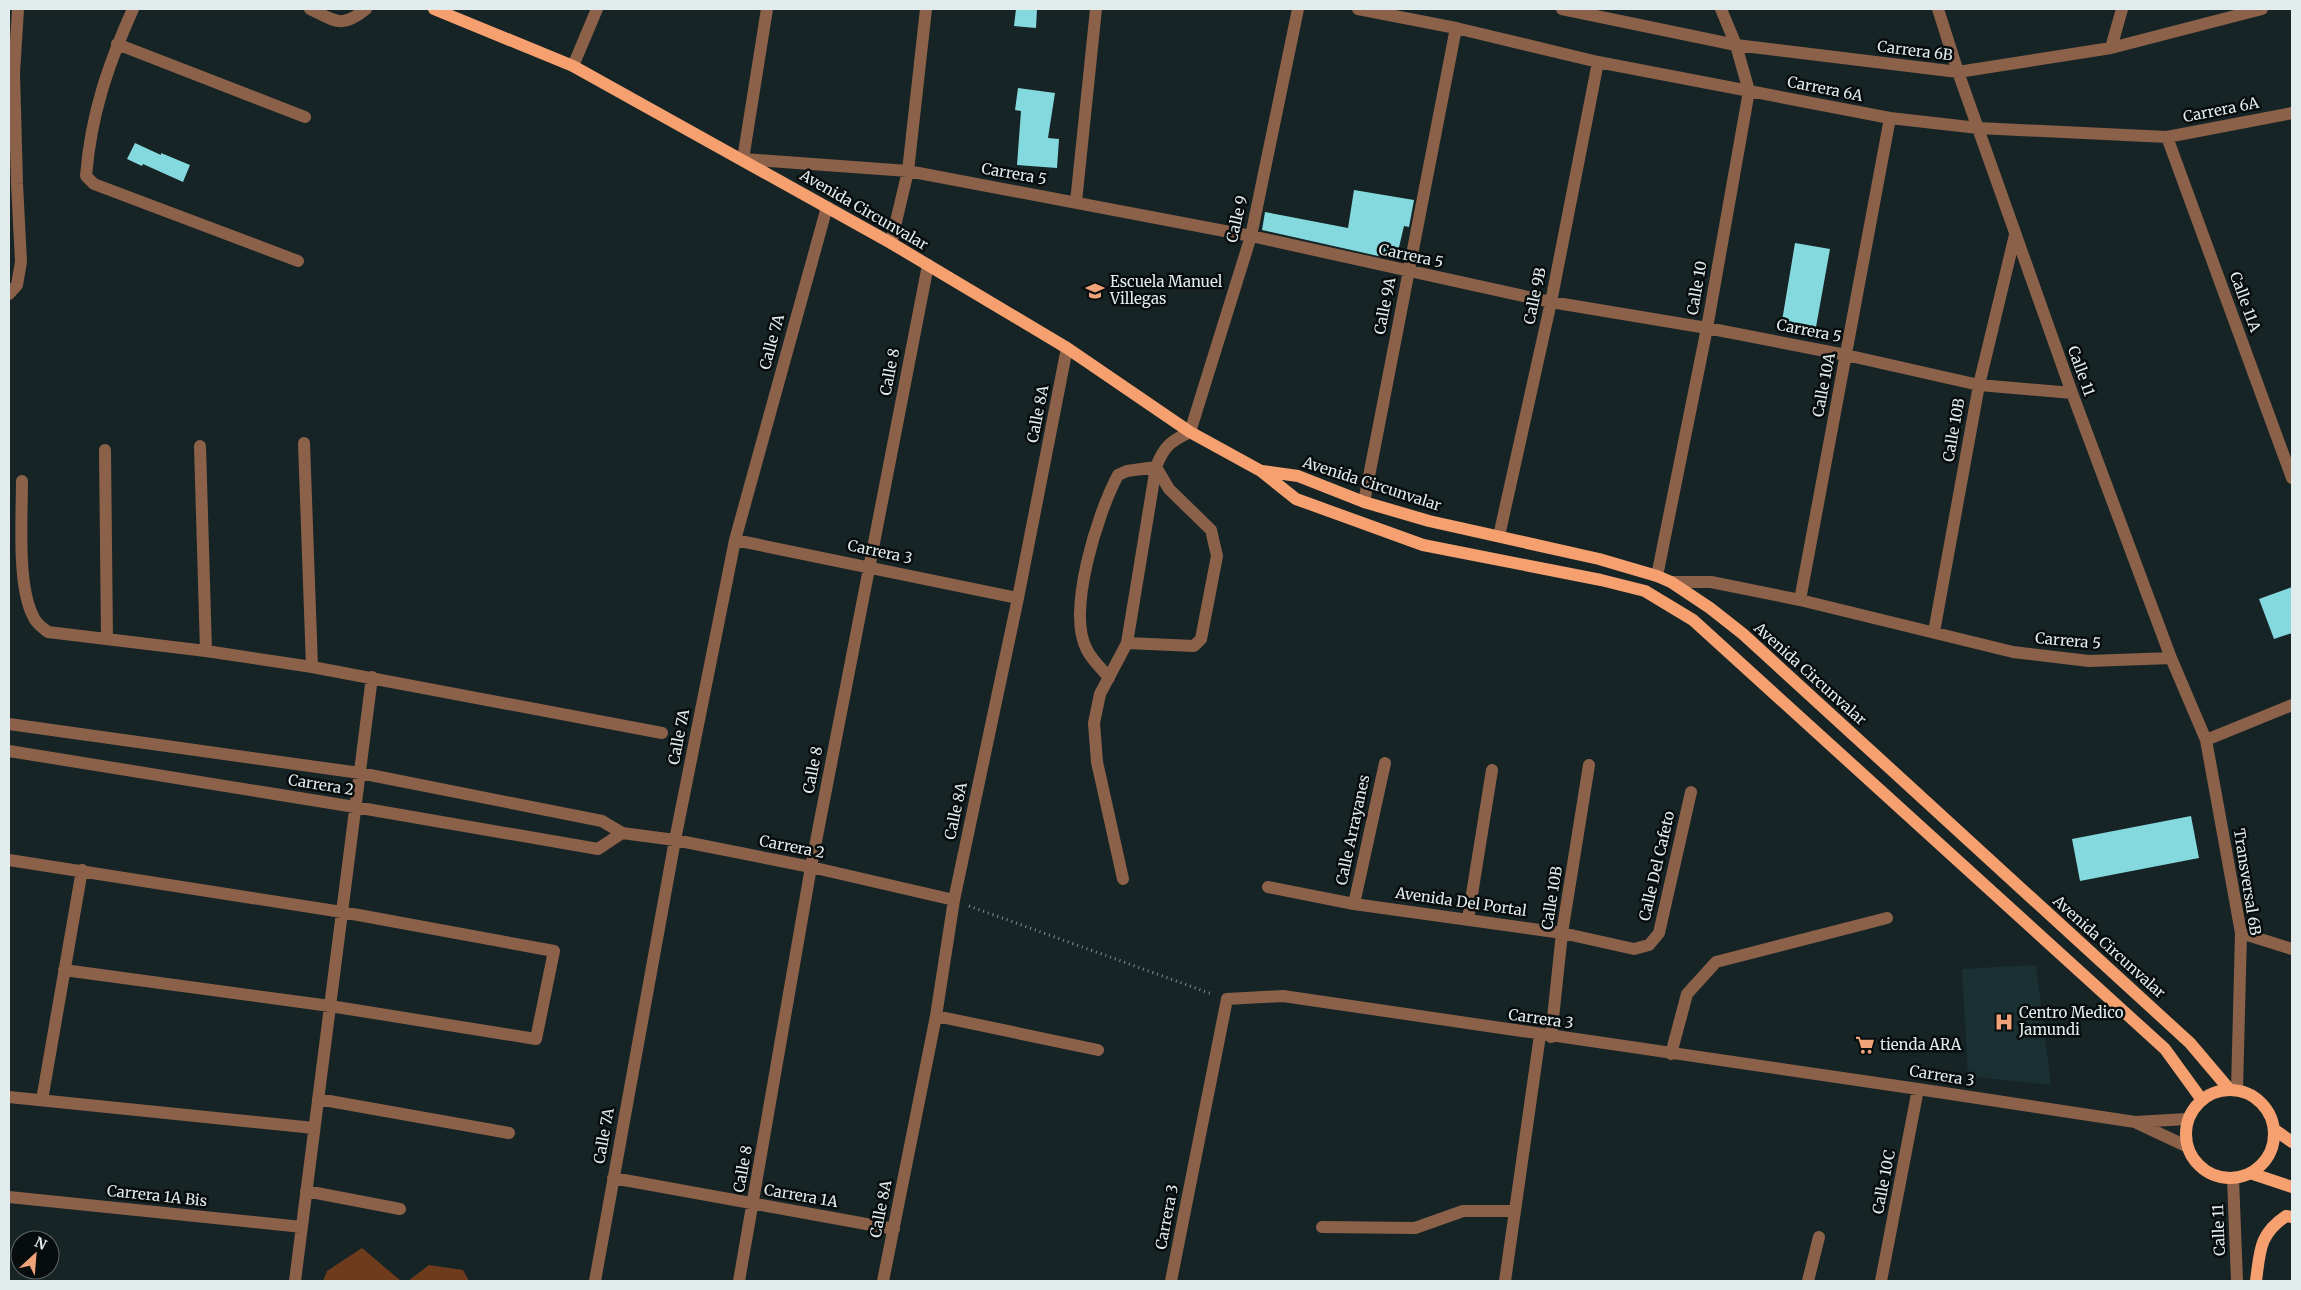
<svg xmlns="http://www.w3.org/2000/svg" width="2301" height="1290" viewBox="0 0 2301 1290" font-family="Merriweather,serif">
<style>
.built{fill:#1a3032}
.forest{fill:#6e3b1d}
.building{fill:#84d9df}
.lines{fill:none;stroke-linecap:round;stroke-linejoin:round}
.path{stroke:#848f90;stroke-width:3;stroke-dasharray:1 4;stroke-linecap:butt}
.minor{stroke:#8b614a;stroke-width:12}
.major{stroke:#f7a06f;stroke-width:12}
.labels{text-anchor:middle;stroke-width:5;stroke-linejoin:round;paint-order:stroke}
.street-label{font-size:15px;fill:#e3eced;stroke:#070c0c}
.poi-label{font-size:15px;fill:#e3eced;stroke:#070c0c;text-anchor:start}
</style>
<rect width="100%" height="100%" fill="#172425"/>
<path class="built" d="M2036,965L2051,1085L1968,1076L1962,969Z"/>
<path class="forest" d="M362,1248L401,1281H323L327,1271Z
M429,1265L463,1270L469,1281H408Z"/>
<path class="building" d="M1016,9H1037L1036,28L1014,26Z
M1018,88L1055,93L1048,138L1059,139L1057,168L1017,165L1021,111L1015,110Z
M135,143L161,155V153L190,165L183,182L143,164L142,166L127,159Z
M1354,190L1414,200L1409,227L1404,226L1396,260L1262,230L1265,212L1348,228Z
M1795,243L1830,249L1816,327L1782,321Z
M2292,587V633L2274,639L2259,599Z
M2191,816L2199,858L2080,881L2072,839Z"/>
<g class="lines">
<path class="path" d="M969,906L1212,994"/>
<path class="minor" d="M133,9C108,65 91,114 86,176L94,184L298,261
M310,9C336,21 341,29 366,9
M767,9L743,159L908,171L1251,236L1551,302L1707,328L1846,355L1979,385L2072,393
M1358,9L1456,28L1598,62L1890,118L1978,128L2167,137L2292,113
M1562,9L1736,45L1958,72L2111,48L2262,9
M1938,9L1958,72L2072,393L2171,658L2206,740L2241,933L2237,1090
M117,44L305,117
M2111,48L2122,9
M573,66L597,9
M2167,137L2292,478
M1076,202L1096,9
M891,243L908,171L926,9
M9,294L17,285L21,262L17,184L14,73L18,9
M304,443L312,667
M200,446L206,651
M105,450L107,639
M22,481C22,517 17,585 33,616C36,624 42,627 48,632L206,651L312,667L662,733
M1364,502L1456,28
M1499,536L1551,302L1598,62
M735,540L1018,598
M1657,576L1707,328L1749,91L1736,45L1721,9
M1671,582H1711L1800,600L2013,652L2089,661L2171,658
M1800,600L1890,118
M1934,632L1979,385L2015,235
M1109,678C1102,669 1092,660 1087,650C1066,612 1098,512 1118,475L1127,471L1156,467L1169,489L1211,530L1217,556L1201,639L1194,646L1127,643
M9,724L360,773L602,821L622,833L675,840L811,867L954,900
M2206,740L2292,705
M9,751L355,807L598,849L622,833
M9,860L342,912L554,951L536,1039L330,1006L64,970
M1123,879L1097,762L1094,723L1100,694L1127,643L1156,467C1164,446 1171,441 1190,432L1251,236L1298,9
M1268,887L1354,904L1562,933L1634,949L1649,945L1659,933L1691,792
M1354,904L1385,763
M1468,919L1492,770
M2241,933L2292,949
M936,1016L1098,1050
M1551,1037L1562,933L1589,765
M1671,1054L1687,994L1716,962L1887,918
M9,1097L314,1128
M318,1099L509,1133
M42,1100L82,870
M2137,1123L2186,1146
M613,1178L894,1229
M2233,1178L2237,1281
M306,1191L400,1209
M9,1197L302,1227
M1322,1227L1415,1228L1463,1211H1515
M295,1281L372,677
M595,1281L675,840L735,540L827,207
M739,1281L811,867L928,265
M883,1281L936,1016L954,900L1018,598L1067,348
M1171,1281L1227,999L1283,996L1918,1089L2135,1122L2187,1119
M1505,1281L1540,1035
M1808,1281L1819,1237
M1881,1281L1918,1089"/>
<path class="major" d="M434,9L573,66L891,243L1067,348L1190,432L1261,471L1296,499L1423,545L1601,580L1645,591L1693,620L2165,1049L2202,1100
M1262,471L1298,476L1364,502L1429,521L1599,559L1657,576L1671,582L1710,608L1743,634L2190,1043L2229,1089
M2186 1134a44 44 0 1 1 88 0a44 44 0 1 1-88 0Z
M2275,1130L2292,1142
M2253,1174L2292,1187
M2256,1281C2260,1251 2259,1234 2286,1216L2292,1217"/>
</g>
<defs>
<g id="school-bare" transform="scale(1.5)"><path d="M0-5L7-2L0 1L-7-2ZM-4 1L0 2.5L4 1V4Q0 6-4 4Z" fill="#f0a278" stroke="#070c0c" stroke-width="2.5" paint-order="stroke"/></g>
<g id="hospital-bare" transform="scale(1.5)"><path d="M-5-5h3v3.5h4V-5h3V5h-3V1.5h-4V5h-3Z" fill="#f0a278" stroke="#070c0c" stroke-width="2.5" paint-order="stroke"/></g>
<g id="supermarket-bare" transform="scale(1.5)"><path d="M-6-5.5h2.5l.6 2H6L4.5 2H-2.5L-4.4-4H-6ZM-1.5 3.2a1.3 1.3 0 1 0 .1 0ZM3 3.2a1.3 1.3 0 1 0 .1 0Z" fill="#f0a278" stroke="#070c0c" stroke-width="2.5" paint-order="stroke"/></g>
</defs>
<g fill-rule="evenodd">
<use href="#school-bare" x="1095" y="291"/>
<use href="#hospital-bare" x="2004" y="1022"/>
<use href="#supermarket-bare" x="1865" y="1045"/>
</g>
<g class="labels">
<g class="street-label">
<text transform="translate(1915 51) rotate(7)" y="5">Carrera 6B</text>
<text transform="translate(1825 89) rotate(11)" y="5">Carrera 6A</text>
<text transform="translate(2221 110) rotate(-11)" y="5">Carrera 6A</text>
<text transform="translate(1014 174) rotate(10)" y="5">Carrera 5</text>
<text transform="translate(864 210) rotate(30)" y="5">Avenida Circunvalar</text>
<text transform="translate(1237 219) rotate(-77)" y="5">Calle 9</text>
<text transform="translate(1411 256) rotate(12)" y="5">Carrera 5</text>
<text transform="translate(1697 288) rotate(-80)" y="5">Calle 10</text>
<text transform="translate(1535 296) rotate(-78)" y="5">Calle 9B</text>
<text transform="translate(2245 302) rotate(70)" y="5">Calle 11A</text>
<text transform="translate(1385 306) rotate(-79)" y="5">Calle 9A</text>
<text transform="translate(1809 331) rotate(11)" y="5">Carrera 5</text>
<text transform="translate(772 342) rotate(-75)" y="5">Calle 7A</text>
<text transform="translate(2081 371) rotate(70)" y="5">Calle 11</text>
<text transform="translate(890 372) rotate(-79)" y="5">Calle 8</text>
<text transform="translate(1824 385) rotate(-79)" y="5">Calle 10A</text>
<text transform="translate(1038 414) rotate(-79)" y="5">Calle 8A</text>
<text transform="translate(1954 430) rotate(-80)" y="5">Calle 10B</text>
<text transform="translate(1372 484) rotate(18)" y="5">Avenida Circunvalar</text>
<text transform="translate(880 552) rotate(12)" y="5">Carrera 3</text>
<text transform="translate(2068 641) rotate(5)" y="5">Carrera 5</text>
<text transform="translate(1810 674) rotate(42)" y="5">Avenida Circunvalar</text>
<text transform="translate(679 737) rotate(-79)" y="5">Calle 7A</text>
<text transform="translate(813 770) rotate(-79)" y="5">Calle 8</text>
<text transform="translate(321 785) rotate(9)" y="5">Carrera 2</text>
<text transform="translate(956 811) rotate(-78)" y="5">Calle 8A</text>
<text transform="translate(1353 830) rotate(-78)" y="5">Calle Arrayanes</text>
<text transform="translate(792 847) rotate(11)" y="5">Carrera 2</text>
<text transform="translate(1657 866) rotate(-77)" y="5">Calle Del Cafeto</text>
<text transform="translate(2247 882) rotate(81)" y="5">Transversal 6B</text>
<text transform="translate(1552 898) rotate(-81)" y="5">Calle 10B</text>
<text transform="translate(1461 902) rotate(8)" y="5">Avenida Del Portal</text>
<text transform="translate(2109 947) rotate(42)" y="5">Avenida Circunvalar</text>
<text transform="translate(1541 1019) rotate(8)" y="5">Carrera 3</text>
<text transform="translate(1942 1076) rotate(9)" y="5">Carrera 3</text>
<text transform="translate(604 1136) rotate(-80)" y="5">Calle 7A</text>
<text transform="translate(743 1169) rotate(-80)" y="5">Calle 8</text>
<text transform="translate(1884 1182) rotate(-79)" y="5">Calle 10C</text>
<text transform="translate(157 1196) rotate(6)" y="5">Carrera 1A Bis</text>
<text transform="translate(801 1196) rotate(10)" y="5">Carrera 1A</text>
<text transform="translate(881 1209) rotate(-79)" y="5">Calle 8A</text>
<text transform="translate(1167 1217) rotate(-79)" y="5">Carrera 3</text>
<text transform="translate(2219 1230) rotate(-92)" y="5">Calle 11</text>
</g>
<g class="poi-label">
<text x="1110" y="287">Escuela Manuel<tspan x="1110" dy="17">Villegas</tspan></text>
<text x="2019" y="1018">Centro Medico<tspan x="2019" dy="17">Jamundi</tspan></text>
<text x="1880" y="1050">tienda ARA</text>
</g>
</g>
<rect width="2301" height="1290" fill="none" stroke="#e3eced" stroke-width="20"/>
<g transform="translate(35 1255) rotate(26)"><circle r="24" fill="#070c0c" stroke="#5f6666"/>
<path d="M0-4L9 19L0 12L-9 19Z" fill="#f0a278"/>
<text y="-8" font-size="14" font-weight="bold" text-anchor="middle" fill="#e3eced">N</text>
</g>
</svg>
